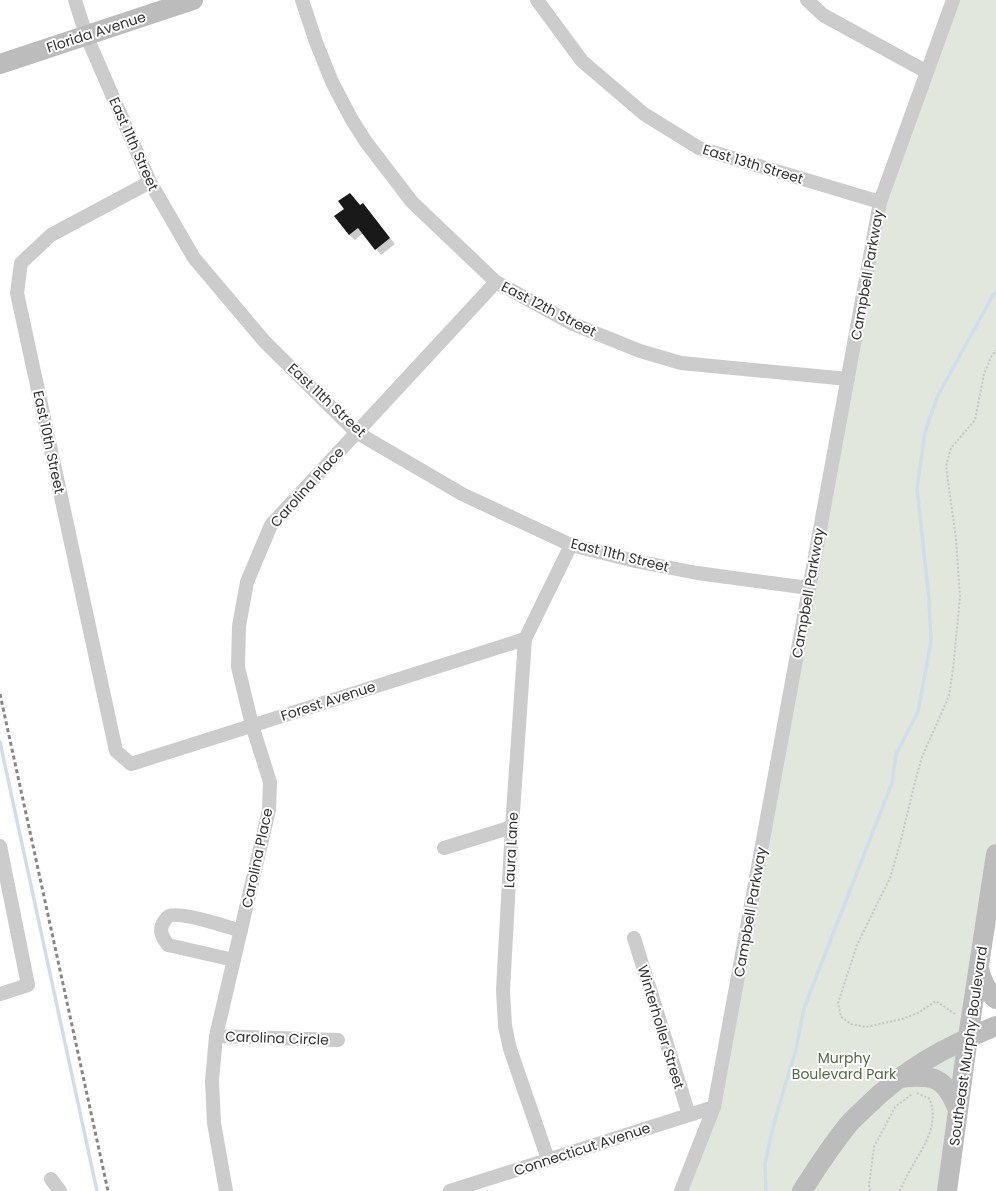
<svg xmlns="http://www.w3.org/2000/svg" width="996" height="1191" viewBox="0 0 996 1191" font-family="Poppins,sans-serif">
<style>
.green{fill:#e1e7dc}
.shadow{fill:#0003}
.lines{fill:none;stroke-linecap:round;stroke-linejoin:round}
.stream{stroke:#d1deea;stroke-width:3.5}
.building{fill:#191919}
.path{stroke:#c6c6c6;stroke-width:2;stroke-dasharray:2 2;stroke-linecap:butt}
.street{stroke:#ccc;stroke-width:14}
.secondary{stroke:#bcbcbc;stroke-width:20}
.rail{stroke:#878787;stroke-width:3;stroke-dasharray:4 3;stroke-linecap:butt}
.labels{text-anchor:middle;stroke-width:4;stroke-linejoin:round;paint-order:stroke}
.street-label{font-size:14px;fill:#323232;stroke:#fff}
.park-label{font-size:14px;fill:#536943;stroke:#fff}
</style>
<rect width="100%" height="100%" fill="#fff"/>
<path class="green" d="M953,0H996V854L947,1191H681L714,1107L880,202Z"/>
<path class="shadow" d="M363,204L395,244L381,255L363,233L355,240L349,235L345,209L360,206Z"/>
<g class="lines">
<path class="stream" d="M0,742L97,1191
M766,1191L765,1163L774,1123L796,1049L804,1008L892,783L896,754L918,712L931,641L929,600L917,488L925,432L938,395L996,290"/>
</g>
<path class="building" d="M350,193L360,205L363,203L390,238L375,250L358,228L349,235L334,216L344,209L338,201Z"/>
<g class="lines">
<path class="path" d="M955,1014L936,1001L918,1013L902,1019L866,1027L851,1024L841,1017L838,1003L857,945L890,878L900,844L916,778L922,757L949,696L953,669L960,597L956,539L946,466L951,448L975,420L984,374L991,357L996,350
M917,1093L930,1099
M870,1191L869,1185L874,1147L895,1107L912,1094
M900,1191C902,1185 905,1180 908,1174C920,1151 940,1128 930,1100"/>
<path class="street" d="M75,0L86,35L150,182L194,258L265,342L356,432L462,494L571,545L635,561L697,573L809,588
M302,0L316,42L332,82L352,120L366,142L412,202L496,282L573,324L640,351L681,363L848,379
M537,0L582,61L644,114L699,148L880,202
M807,0L823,15L927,72
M150,182L51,235L21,263L17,293L116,751L131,764L525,639
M0,846L28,985L0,994
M444,848L512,827
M634,938L689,1115
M234,960L168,945C162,937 159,931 163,923C165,920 167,917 169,916C180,911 228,927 241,931
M216,1036L338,1040
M548,1159L510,1049L505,1026L503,990L512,827L525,639L571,545
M51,1179L60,1191
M226,1191L214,1123L212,1081L216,1036L269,810L270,782L252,725L238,667L239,626L247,582L271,525L496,282
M450,1191L714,1107
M681,1191L714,1107L880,202L953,0"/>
<path class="secondary" d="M0,64L193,0
M979,968C982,981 986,990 996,999
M899,1078C934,1074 945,1077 958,1110
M802,1191C816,1169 831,1146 848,1125C853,1119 859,1114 865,1108C904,1069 945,1047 996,1026
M947,1191L968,1037L996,854"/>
<path class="rail" d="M0,694L108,1191"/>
</g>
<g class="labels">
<g class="street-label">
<text transform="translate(96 32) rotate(-18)" y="5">Florida Avenue</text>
<text transform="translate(134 144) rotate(66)" y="5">East 11th Street</text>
<text transform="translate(753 164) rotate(17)" y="5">East 13th Street</text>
<text transform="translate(867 275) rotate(-80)" y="5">Campbell Parkway</text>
<text transform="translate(549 309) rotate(27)" y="5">East 12th Street</text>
<text transform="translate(327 400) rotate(43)" y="5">East 11th Street</text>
<text transform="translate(49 442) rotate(78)" y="5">East 10th Street</text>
<text transform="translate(307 487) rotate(-48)" y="5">Carolina Place</text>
<text transform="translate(620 555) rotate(14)" y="5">East 11th Street</text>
<text transform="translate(808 593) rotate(-80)" y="5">Campbell Parkway</text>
<text transform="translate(328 701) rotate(-18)" y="5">Forest Avenue</text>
<text transform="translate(511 850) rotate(-87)" y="5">Laura Lane</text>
<text transform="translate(257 858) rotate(-78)" y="5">Carolina Place</text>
<text transform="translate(750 912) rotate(-80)" y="5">Campbell Parkway</text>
<text transform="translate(661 1027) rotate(73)" y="5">Winterholler Street</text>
<text transform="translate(277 1038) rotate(2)" y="5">Carolina Circle</text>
<text transform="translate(968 1046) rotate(-82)" y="5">Southeast Murphy Boulevard</text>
<text transform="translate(582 1149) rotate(-18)" y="5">Connecticut Avenue</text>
</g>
<g class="park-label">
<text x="844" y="1063">Murphy<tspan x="844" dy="16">Boulevard Park</tspan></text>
</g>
</g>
</svg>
